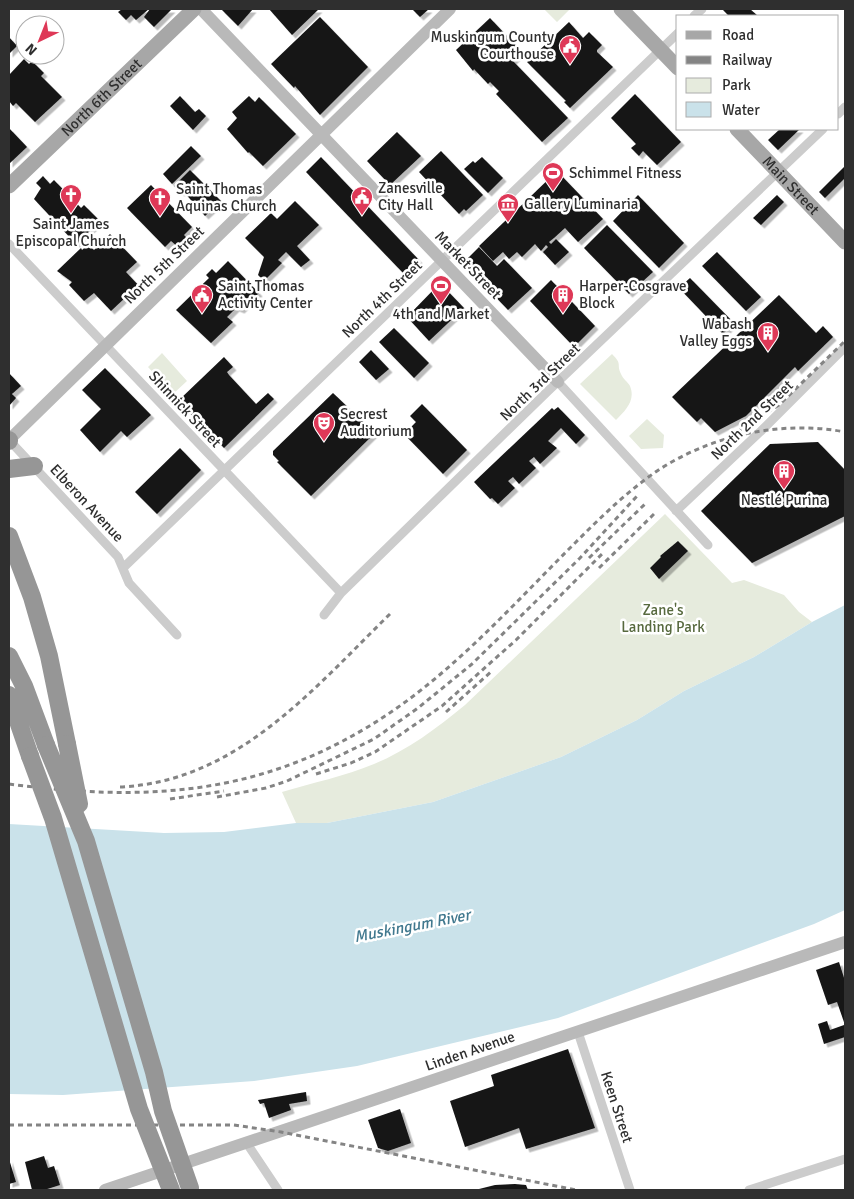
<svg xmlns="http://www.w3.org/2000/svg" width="854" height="1199" viewBox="0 0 854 1199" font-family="Signika,sans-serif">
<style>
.green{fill:#e6ebdd}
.water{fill:#cae2ea}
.building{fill:#161616;filter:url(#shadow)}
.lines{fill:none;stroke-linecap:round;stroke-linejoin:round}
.street{stroke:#ccc;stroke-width:9}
.secondary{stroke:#b9b9b9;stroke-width:12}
.primary{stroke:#a7a7a7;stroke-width:15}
.highway{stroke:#969696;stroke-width:18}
.rail{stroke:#848484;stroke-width:3;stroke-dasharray:5 4;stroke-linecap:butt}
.highway-bridge{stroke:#969696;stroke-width:18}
.labels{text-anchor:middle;stroke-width:5;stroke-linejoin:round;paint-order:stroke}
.poi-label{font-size:15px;fill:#2f2f2f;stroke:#fff;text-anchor:start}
.street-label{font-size:15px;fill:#2f2f2f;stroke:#fff}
.park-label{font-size:15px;fill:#57693e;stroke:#fff}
.water-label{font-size:16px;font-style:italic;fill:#40788e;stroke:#fff}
</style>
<defs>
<filter id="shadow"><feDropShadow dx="3.5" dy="3.5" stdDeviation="0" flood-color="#0004"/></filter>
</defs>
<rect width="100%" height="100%" fill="#fff"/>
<path class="green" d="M544,9H570L557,22Z
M162,353L187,381L173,394L148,367Z
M612,354C623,365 616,363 621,374C623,379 628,382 630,386C636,401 625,411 616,420L580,384Z
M647,419L664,435L663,448L641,449L629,436Z
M665,514L732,583L744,580L784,595L799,612L812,622L754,657L684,691L637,720L561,757L433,802L327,823H296L282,792C312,783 345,776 374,764C408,750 437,728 465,705Z"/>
<path class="water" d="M845,605V910L814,924L558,1018L357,1066L254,1081L63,1095L9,1094V824L164,833L224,832L296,823H327L433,802L561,757L637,720L684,691L754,657L812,622Z"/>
<path class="building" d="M122,9H149L136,20L131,15L126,20L118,12Z
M150,9L151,10L172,9L154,27L144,17Z
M221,9H253L238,26Z
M269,9H319L292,35Z
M412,9H429L420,17Z
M725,9H750L758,16H729L723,10Z
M320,17L368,67L320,115L295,86L294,88L271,64Z
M490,18L522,52L513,61L568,118L542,142L496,94L499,91L490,82L488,84L474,69L473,71L456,50Z
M569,22L583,38L589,32L602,45L597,50V52L613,67L570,108L564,102L566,101L527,62Z
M9,37L17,46L9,54Z
M24,59L29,64L32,61L44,73L41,76L62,97L35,122L16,103L13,106L9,101V75Z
M635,94L681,142L657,165L643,151L639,156L631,148L636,144L611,118Z
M180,96L195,112L199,109L206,116L193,130L170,106Z
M249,96L255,102L259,97L296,134L263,166L249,152L248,153L227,129L237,118L232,112Z
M9,128L27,147L9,164Z
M780,129H800L778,150L768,140Z
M397,132L421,156L390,185L367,161Z
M191,146L201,156L172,184L163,174Z
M441,151L483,195L466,211L464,209L459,214L419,172Z
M321,157L419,260L404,274L306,172Z
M482,157L503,178L488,193L464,169L473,161L475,163Z
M845,166V178L825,198L819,192Z
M190,170L221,201L205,216L183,191L181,193L174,186Z
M557,171L603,219L578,242L565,228L554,238L549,242L551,244L556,239L569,252L555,265L543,252L548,247L546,245L541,251L535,244L522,257L517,252L509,259L503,252L493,261L479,246Z
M43,176L50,184L54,180L81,208L84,205L100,221L76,244L34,199L41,188L36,183Z
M151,185L192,227L184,235L187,238L178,247L171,241L165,247L127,208Z
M638,195L684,243L659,268L613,221Z
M777,195L784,202L761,225L753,218Z
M295,201L319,225L297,246L310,260L301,267L286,252L278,260L282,263L264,281L258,275L264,257L245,238L271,213L277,219Z
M607,225L653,272L629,294L584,248Z
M110,234L137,262L126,272L141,288L129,299L127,296L111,311L94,293L84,301L69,285L72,282L57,271L81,248L82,250L88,244L94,250Z
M479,247L497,266L504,259L532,288L508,310L463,263Z
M717,252L761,297L746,311L702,266Z
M228,261L259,293L241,310L236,308L227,317L233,322L211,343L176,310L209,278L206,275L212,269L216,273Z
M690,278L734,323L723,334L679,288Z
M551,280L595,326L574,347L530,301Z
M440,283L464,308L429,341L407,317Z
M779,295L816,333L823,326L833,337L798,371L795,367L746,416L715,432L701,418L697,422L672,397Z
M394,328L429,363L414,378L379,342Z
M371,350L389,369L376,380L359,362Z
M224,357L233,367L227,372L229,375L256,404L268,393L274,399L224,448L178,401Z
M105,368L151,415L127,437L121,431L100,452L80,430L101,409L82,390Z
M9,373L21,386L12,394L16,398L9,406Z
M333,393L375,433L311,496L277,462L279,461L273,455V451Z
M422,404L467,450L443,474L404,434L416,422L410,416Z
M558,407L585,435L576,444L561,428L548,441L557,448L540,464L534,457L529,461L536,468L519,484L513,477L508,481L515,488L498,504L492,498L490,499L474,482L552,408L554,410Z
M818,442L845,470V516L752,563L701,511L770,444Z
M180,448L201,470L157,514L135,492Z
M678,541L688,551L659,579L650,568L661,557L660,556Z
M839,962L845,981V1025L837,1002L828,1005L816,970Z
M827,1021L830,1030L844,1025L845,1037L824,1044L818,1024Z
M568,1049L595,1128L526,1149L519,1128L465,1147L450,1101L494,1086L491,1075Z
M306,1092L307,1101L289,1104L291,1110L269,1118L264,1103L260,1104L258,1100Z
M400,1109L411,1143L388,1151L378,1148L368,1120Z
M44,1156L48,1168L54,1166L60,1185L44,1190H32L25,1162Z
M9,1159L16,1182L9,1184Z
M515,1184L526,1185L528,1190H475L495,1185Z"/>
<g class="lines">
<path class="street" d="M694,16L702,9
M838,114L845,107
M9,244L341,593
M558,382L708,545
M9,440L118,557L129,583L177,635
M676,511L761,431L845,347
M123,568L678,33
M324,615L341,593L548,391L823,129
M578,1032L630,1190
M246,1142L278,1190
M749,1190L845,1159"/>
<path class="secondary" d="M201,9L558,382
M9,440L450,9
M105,1190L845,942"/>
<g class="primary">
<path d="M621,9L678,68"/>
<path id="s1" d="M737,129L845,242"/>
<path id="s2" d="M9,186L194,9"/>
</g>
<path class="highway" d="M9,441V440
M9,469L34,466
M9,536L32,597L49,656L67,744
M9,656L24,686L46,745
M9,695L30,756"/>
<path class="rail" d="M737,432L779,405L845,341
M589,558L645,504
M599,568L654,514
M446,712L492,671
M316,774L351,763L375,752L442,706L516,640L602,554
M9,784C139,801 251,797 366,728C444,682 507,611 571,547C598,520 625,493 657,471C711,435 782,420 845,432
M120,787C237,782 314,688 392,612
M217,797L266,788L287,781L374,739L418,708L472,664L580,558L637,496
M170,799L224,791
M9,1125H234L281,1132L576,1190"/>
<path class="highway-bridge" d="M67,744L79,804
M46,745L86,841L154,1072L163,1111L190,1188
M30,756L53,818L139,1109L171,1190"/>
</g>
<defs>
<g id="civic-pin" transform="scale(1.125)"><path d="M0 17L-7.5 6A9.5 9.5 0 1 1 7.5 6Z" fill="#de3857" stroke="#fff"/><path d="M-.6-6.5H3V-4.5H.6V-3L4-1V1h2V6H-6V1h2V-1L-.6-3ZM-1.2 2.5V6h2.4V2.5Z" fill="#fff"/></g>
<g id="stadium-pin" transform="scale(1.125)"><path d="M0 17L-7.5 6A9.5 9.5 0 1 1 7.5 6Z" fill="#de3857" stroke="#fff"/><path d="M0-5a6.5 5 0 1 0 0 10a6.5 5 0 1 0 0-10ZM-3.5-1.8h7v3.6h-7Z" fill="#fff"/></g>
<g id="church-pin" transform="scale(1.125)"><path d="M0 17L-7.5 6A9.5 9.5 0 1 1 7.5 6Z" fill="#de3857" stroke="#fff"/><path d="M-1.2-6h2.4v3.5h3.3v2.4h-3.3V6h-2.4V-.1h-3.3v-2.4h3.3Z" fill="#fff"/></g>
<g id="museum-pin" transform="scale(1.125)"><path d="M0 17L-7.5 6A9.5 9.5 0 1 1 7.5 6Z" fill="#de3857" stroke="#fff"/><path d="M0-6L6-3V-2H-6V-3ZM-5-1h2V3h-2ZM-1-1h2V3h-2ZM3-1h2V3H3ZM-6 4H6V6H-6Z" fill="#fff"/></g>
<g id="building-pin" transform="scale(1.125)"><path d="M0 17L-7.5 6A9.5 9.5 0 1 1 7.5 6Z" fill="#de3857" stroke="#fff"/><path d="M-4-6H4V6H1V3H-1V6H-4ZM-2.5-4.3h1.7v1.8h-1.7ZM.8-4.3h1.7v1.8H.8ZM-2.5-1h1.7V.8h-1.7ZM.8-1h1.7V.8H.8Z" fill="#fff"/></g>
<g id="theatre-pin" transform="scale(1.125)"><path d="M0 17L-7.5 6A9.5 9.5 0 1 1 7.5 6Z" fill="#de3857" stroke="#fff"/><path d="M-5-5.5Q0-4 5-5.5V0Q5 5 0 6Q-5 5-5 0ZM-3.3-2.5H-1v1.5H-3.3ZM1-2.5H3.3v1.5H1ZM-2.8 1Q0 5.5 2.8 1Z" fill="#fff"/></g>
</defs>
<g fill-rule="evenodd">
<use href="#civic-pin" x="570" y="46"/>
<use href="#stadium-pin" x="553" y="173"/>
<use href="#church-pin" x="71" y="195"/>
<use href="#civic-pin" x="362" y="197"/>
<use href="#church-pin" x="160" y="198"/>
<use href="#museum-pin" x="508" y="204"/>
<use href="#stadium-pin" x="441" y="286"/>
<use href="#civic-pin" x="202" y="295"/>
<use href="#building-pin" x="563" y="295"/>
<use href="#building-pin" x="768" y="333"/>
<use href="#theatre-pin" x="324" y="423"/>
<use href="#building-pin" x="784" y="471"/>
</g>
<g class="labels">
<g class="poi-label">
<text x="554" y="42" text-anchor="end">Muskingum County<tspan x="554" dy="17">Courthouse</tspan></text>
<text x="569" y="178">Schimmel Fitness</text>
<text x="378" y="193">Zanesville<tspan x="378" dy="17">City Hall</tspan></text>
<text x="176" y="194">Saint Thomas<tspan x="176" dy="17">Aquinas Church</tspan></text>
<text x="524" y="209">Gallery Luminaria</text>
<text x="71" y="229" text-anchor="middle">Saint James<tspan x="71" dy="17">Episcopal Church</tspan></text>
<text x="218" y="291">Saint Thomas<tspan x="218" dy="17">Activity Center</tspan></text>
<text x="579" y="291">Harper-Cosgrave<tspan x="579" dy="17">Block</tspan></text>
<text x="441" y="319" text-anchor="middle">4th and Market</text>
<text x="752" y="329" text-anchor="end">Wabash<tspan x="752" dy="17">Valley Eggs</tspan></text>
<text x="340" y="419">Secrest<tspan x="340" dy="17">Auditorium</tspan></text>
<text x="784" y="505" text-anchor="middle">Nestlé Purina</text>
</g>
<g class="street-label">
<text dy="5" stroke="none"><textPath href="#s2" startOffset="128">North 6th Street</textPath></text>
<text dy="5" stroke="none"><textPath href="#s1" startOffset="78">Main Street</textPath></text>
<text transform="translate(164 265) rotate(-44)" y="5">North 5th Street</text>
<text transform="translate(468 265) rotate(46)" y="5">Market Street</text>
<text transform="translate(382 299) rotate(-44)" y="5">North 4th Street</text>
<text transform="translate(540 382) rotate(-44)" y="5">North 3rd Street</text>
<text transform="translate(185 409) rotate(47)" y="5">Shinnick Street</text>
<text transform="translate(752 420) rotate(-44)" y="5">North 2nd Street</text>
<text transform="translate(87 503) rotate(47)" y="5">Elberon Avenue</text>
<text transform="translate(470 1051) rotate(-19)" y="5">Linden Avenue</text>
<text transform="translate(617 1107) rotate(72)" y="5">Keen Street</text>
</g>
<g class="park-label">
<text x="663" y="615">Zane's<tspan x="663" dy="17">Landing Park</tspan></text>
</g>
<g class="water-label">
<text transform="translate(412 925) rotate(-11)" y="6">Muskingum River</text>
</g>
</g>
<rect width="854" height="1199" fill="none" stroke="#2f2f2f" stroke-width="20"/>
<rect x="676" y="15" width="162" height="115" fill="#ffffff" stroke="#acacac"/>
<rect x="686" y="31" width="25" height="8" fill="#a7a7a7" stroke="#acacac"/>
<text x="722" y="40" font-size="15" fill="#2f2f2f">Road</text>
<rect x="686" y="56" width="25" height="8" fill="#848484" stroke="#acacac"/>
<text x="722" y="65" font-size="15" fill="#2f2f2f">Railway</text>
<rect x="686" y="78" width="25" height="15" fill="#e6ebdd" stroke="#acacac"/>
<text x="722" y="90" font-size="15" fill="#2f2f2f">Park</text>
<rect x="686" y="102" width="25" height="15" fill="#cae2ea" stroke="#acacac"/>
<text x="722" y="115" font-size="15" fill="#2f2f2f">Water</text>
<g transform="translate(40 40) rotate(223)"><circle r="24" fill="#ffffff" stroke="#acacac"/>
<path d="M0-4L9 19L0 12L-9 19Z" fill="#de3857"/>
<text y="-8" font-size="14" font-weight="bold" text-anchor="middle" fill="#2f2f2f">N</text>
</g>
</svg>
